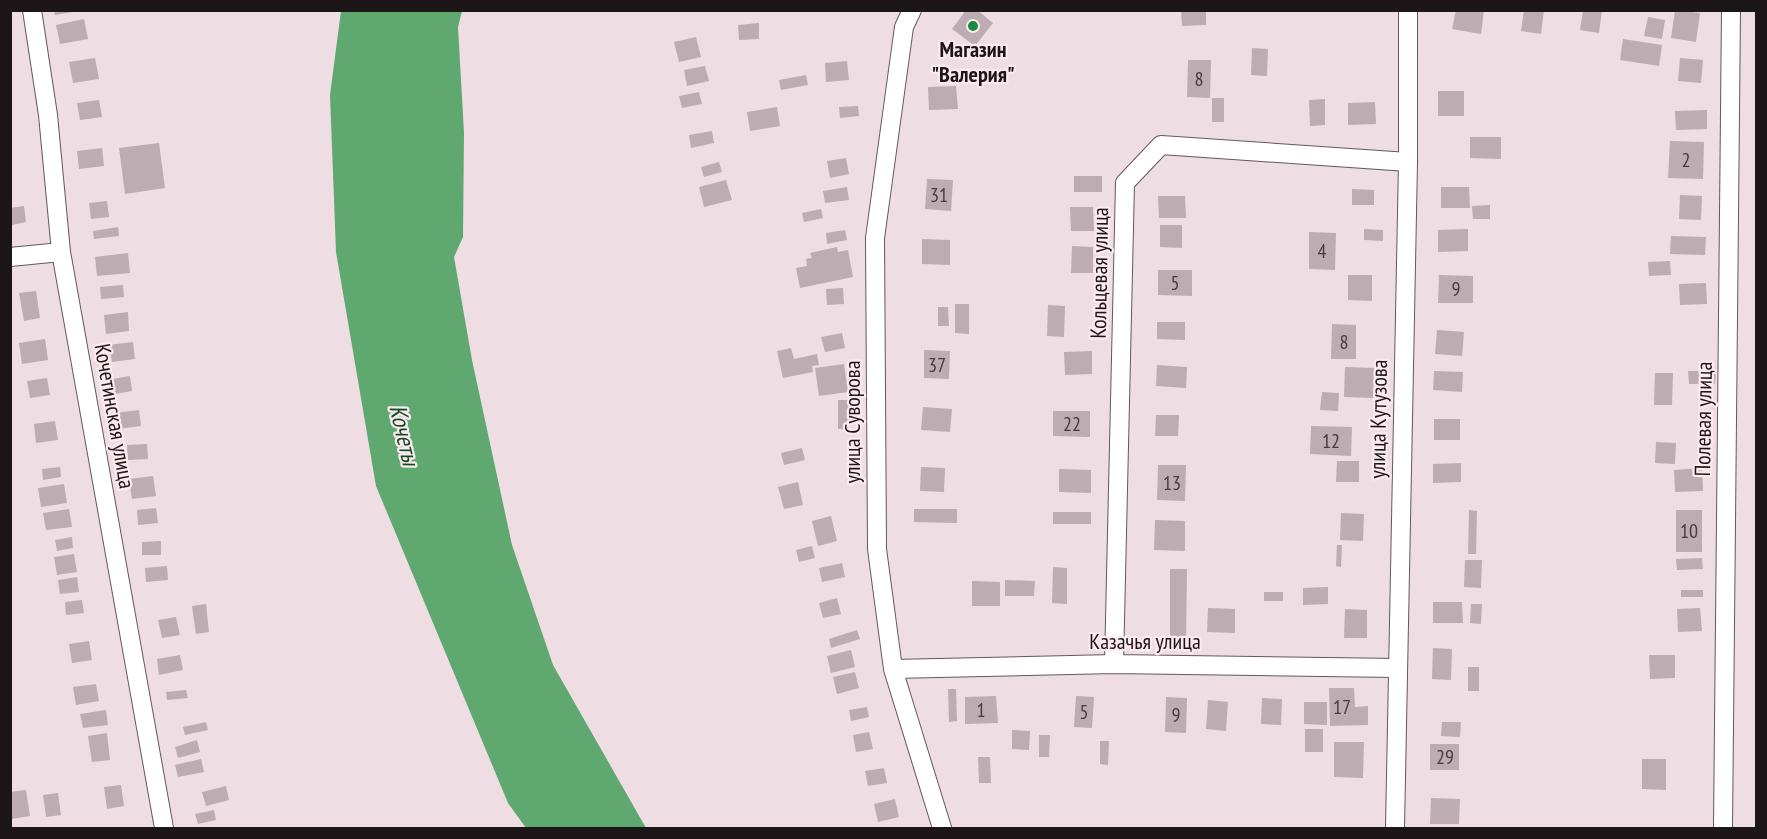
<svg xmlns="http://www.w3.org/2000/svg" width="1767" height="839" viewBox="0 0 1767 839" font-family="'PT Sans Narrow',sans-serif">
<style>
.water{fill:#5fa870}
.building{fill:#bdacb1}
.lines{fill:none;stroke-linecap:round;stroke-linejoin:round}
.minor-casing{stroke:#65575b;stroke-width:20}
.minor{stroke:#fff;stroke-width:18}
.poi-dot{fill:#198a42;stroke:#fceaef;stroke-width:2}
.labels{text-anchor:middle;stroke-width:4.5;stroke-linejoin:round;paint-order:stroke}
.number-label{font-size:20px;fill:#443c3e}
.poi-label{font-size:22px;font-weight:bold;fill:#1c1618;stroke:#fceaef}
.street-label{font-size:22px;fill:#1c1618;stroke:#fceaef}
.water-label{font-size:24px;font-style:italic;fill:#154b26;stroke:#fceaef}
</style>
<rect width="100%" height="100%" fill="#eedde2"/>
<path class="water" d="M341,11H462L458,27L464,133L463,237L454,257L472,360L512,545L553,665L646,828H526L508,803L376,486L336,252L330,95Z"/>
<path class="building" d="M54,10H73V12L55,15Z
M966,10H977L993,23L975,46L952,29Z
M1181,10H1206V25L1182,26Z
M1456,10H1484L1481,34L1452,29Z
M1524,10H1544L1541,34L1521,31Z
M1583,10H1602L1599,33L1580,30Z
M1675,10L1700,13L1696,42L1671,38Z
M1648,17L1665,20L1662,39L1644,36Z
M84,19L88,39L60,44L56,25Z
M759,23V39L739,40L738,25Z
M696,37L701,57L679,62L674,42Z
M1623,39L1662,45L1659,66L1620,60Z
M1252,48L1268,49L1267,76L1251,75Z
M95,58L99,79L73,83L69,62Z
M1680,58L1703,60L1701,83L1678,81Z
M1188,60H1211L1210,98L1187,97Z
M847,61L849,80L826,82L825,63Z
M705,66L709,81L687,86L684,70Z
M806,75L808,85L781,90L779,80Z
M956,86L958,109L929,110L928,87Z
M1438,91H1464V116H1438Z
M699,92L702,104L682,108L679,96Z
M1212,98H1224V122H1212Z
M1325,99V125L1310,126L1309,100Z
M99,100L102,117L80,120L77,103Z
M1375,102L1376,124L1348,125V103Z
M858,106L859,116L840,118L839,107Z
M777,107L780,126L750,131L747,112Z
M1707,110V129L1676,130L1675,111Z
M712,131L714,143L691,148L689,135Z
M1470,137H1501V159L1470,158Z
M1670,141L1704,142L1703,179L1668,178Z
M159,143L165,188L125,194L119,148Z
M102,148L104,166L79,169L77,151Z
M846,158L849,174L830,178L827,161Z
M719,162L722,172L704,177L701,167Z
M1074,176H1102V192H1074Z
M927,179L953,180L951,211L925,209Z
M726,180L732,200L704,207L699,187Z
M847,187L849,200L825,203L823,191Z
M1441,187H1469L1470,208H1441Z
M1352,189L1374,190V205H1352Z
M1680,195L1702,196L1701,220L1679,219Z
M1158,196H1185L1186,218H1159Z
M107,201L109,217L91,219L89,203Z
M1490,205V219H1473L1472,206Z
M24,206L26,222L12,225L10,208Z
M1070,207H1093L1094,231H1071Z
M821,209L823,218L804,222L802,213Z
M1160,225H1182V248L1160,247Z
M118,227L119,236L94,239L93,231Z
M1364,229L1383,230V241L1364,240Z
M1468,229V251L1438,252V230Z
M845,230L847,240L827,244L826,233Z
M1309,232L1336,233L1335,270L1309,269Z
M1671,236L1706,237L1705,255L1670,254Z
M922,239L950,240V265L922,264Z
M1072,246L1093,247V273H1071Z
M837,247L838,252L848,250L853,277L800,288L796,268L807,266L806,259L812,258L810,253Z
M128,253L130,273L97,276L95,257Z
M1670,261L1671,275L1649,276L1648,262Z
M1158,270H1192V296L1158,295Z
M1348,275H1372V301L1348,300Z
M1439,275L1473,276V303H1438Z
M1706,283L1707,304L1680,305L1679,284Z
M123,285L124,297L101,299L100,287Z
M843,288L844,304L827,305L826,289Z
M36,291L40,318L24,321L19,293Z
M955,304H969V334L955,333Z
M1048,305L1065,306L1064,337L1047,336Z
M938,307H948L949,326H938Z
M128,312L129,331L106,334L104,315Z
M1157,322H1185V340L1157,339Z
M1332,324L1356,325V359H1331Z
M1437,330L1464,332L1462,356L1435,354Z
M842,333L845,348L825,352L821,337Z
M45,339L48,360L22,364L19,343Z
M133,342L135,359L112,362L109,345Z
M791,348L794,359L817,354L819,365L812,366L813,372L783,378L777,351Z
M924,350L950,351L949,379L924,378Z
M1092,351V374L1065,375L1064,352Z
M844,364L848,392L819,396L815,368Z
M1157,365L1187,367L1186,388L1156,386Z
M1345,367L1374,368L1373,398L1344,397Z
M1434,371L1463,372L1462,392L1433,390Z
M1688,371H1716L1715,384H1689Z
M1655,373H1673L1672,405H1654Z
M130,376L132,391L109,395L107,380Z
M47,378L50,395L30,398L27,381Z
M1322,392L1339,393L1338,411L1320,410Z
M838,400H849V429H838Z
M923,407L952,409L950,432L921,430Z
M139,410L141,426L118,429L116,413Z
M1053,411H1090V437L1053,436Z
M1156,415H1179L1178,436H1155Z
M1434,419H1460V440H1434Z
M55,421L58,440L36,443L34,424Z
M1311,426L1352,427L1351,456L1310,454Z
M1656,442L1676,443L1675,464L1655,463Z
M147,444L148,459L128,460L127,445Z
M802,448L805,460L784,465L781,453Z
M1337,461H1359V482H1336Z
M1461,463V482L1433,483V464Z
M1158,465H1186L1185,501L1157,500Z
M60,467L61,477L43,480L42,469Z
M921,467L945,468L944,492L920,491Z
M1702,468L1703,491L1675,492L1674,470Z
M1059,469L1091,470V493L1059,492Z
M153,476L156,496L132,499L129,479Z
M798,482L803,505L784,509L778,487Z
M64,484L67,503L41,507L38,488Z
M156,508L158,523L138,525L137,510Z
M69,509L72,527L46,530L43,513Z
M914,509H957V523L914,522Z
M1469,510L1477,511L1476,554H1468Z
M1676,510H1702V552H1676Z
M1053,512H1091V524H1053Z
M1341,513L1364,514L1363,541L1340,540Z
M831,516L837,541L818,546L812,521Z
M1155,520L1185,521V551L1154,550Z
M72,537L73,548L57,551L55,540Z
M161,541V555H142V542Z
M1337,545H1342L1341,567L1336,566Z
M812,546L815,558L799,562L796,550Z
M74,554L77,572L57,575L54,557Z
M1702,558L1703,569L1677,570L1676,559Z
M1465,560H1482L1481,588L1464,587Z
M842,563L845,577L822,582L819,568Z
M167,566L168,580L146,582L145,568Z
M1053,567L1067,568V604L1052,603Z
M1170,569H1187L1186,643H1170Z
M77,577L79,592L60,594L58,580Z
M1005,580L1035,581L1034,596H1005Z
M972,581L1000,582V606H972Z
M1328,587V604L1303,605V588Z
M1681,590H1703V597H1681Z
M1264,592H1283V601H1264Z
M837,598L841,614L823,618L819,603Z
M82,600L84,613L66,615L65,602Z
M1433,602H1462L1463,623H1433Z
M206,604L209,632L196,634L192,606Z
M1471,604H1482L1481,624L1470,623Z
M1208,608L1235,609V633L1207,632Z
M1700,608L1702,631L1678,632L1677,609Z
M1345,609L1367,610V638H1344Z
M176,617L180,635L162,638L158,620Z
M857,630L860,639L831,648L829,639Z
M89,641L92,660L72,663L69,644Z
M1433,648L1452,649L1451,680L1432,679Z
M851,650L855,667L831,673L827,656Z
M180,655L183,670L159,675L157,659Z
M1649,655H1675V678L1650,679Z
M1468,667H1479V691H1468Z
M855,672L859,688L837,694L833,677Z
M96,684L99,701L76,705L73,687Z
M1329,688H1354L1355,707L1368,706V725L1330,726Z
M948,689H956L957,721L949,722Z
M186,690L188,698L167,700L166,692Z
M996,696L998,723L965,724V697Z
M1076,696L1094,697L1092,728L1074,727Z
M1166,697L1187,698L1186,733L1165,732Z
M1262,698L1282,699L1281,725L1261,724Z
M1208,700L1228,702L1226,731L1206,729Z
M1304,702H1327V725L1304,724Z
M867,707L869,717L851,721L849,710Z
M106,710L108,725L83,728L80,714Z
M206,722L208,730L185,735L183,727Z
M1442,722H1461L1460,737L1441,736Z
M1305,729H1323V752H1305Z
M1012,730L1030,731L1029,750L1012,749Z
M869,732L873,749L856,752L853,735Z
M107,733L110,760L92,762L88,736Z
M1039,735H1050L1049,757H1039Z
M197,740L200,752L178,758L175,747Z
M1100,741H1109L1108,765L1100,764Z
M1334,742H1364L1363,778L1334,777Z
M1430,744H1459V770H1430Z
M978,757H990L991,783H979Z
M201,759L204,772L178,777L175,765Z
M1642,759H1666V790L1642,789Z
M884,768L887,783L868,786L865,771Z
M121,785L124,806L107,809L104,787Z
M226,786L229,800L206,806L202,792Z
M26,790L30,816L12,819L10,792Z
M58,793L61,815L46,817L43,795Z
M1431,798L1460,799L1459,824H1430Z
M895,799L899,817L878,822L874,804Z
M214,810L216,820L198,824L195,814Z"/>
<g class="lines">
<g class="minor-casing">
<path id="minor" d="M32,10L48,115L61,252L164,828
M912,10L904,27L875,238L877,549L893,669L942,828
M10,257L61,252
M1114,664L1125,183L1161,145L1408,162
M893,669L1114,664L1397,668
M1395,828L1408,162V10
M1723,828L1731,10"/>
</g>
<use href="#minor" class="minor"/>
</g>
<circle class="poi-dot" cx="973" cy="26" r="6"/>
<g class="labels">
<g class="number-label">
<text x="1199" y="86">8</text>
<text x="1686" y="167">2</text>
<text x="939" y="202">31</text>
<text x="1322" y="258">4</text>
<text x="1175" y="290">5</text>
<text x="1456" y="296">9</text>
<text x="1344" y="349">8</text>
<text x="937" y="372">37</text>
<text x="1072" y="431">22</text>
<text x="1331" y="448">12</text>
<text x="1172" y="490">13</text>
<text x="1689" y="538">10</text>
<text x="1342" y="714">17</text>
<text x="981" y="717">1</text>
<text x="1084" y="719">5</text>
<text x="1176" y="722">9</text>
<text x="1445" y="764">29</text>
</g>
<g class="poi-label">
<text x="973" y="57">Магазин<tspan x="973" dy="25">"Валерия"</tspan></text>
</g>
<g class="street-label">
<text transform="translate(1099 273) rotate(-89)" y="8">Кольцевая улица</text>
<text transform="translate(115 416) rotate(80)" y="8">Кочетинская улица</text>
<text transform="translate(1378 419) rotate(-89)" y="8">улица Кутузова</text>
<text transform="translate(1703 419) rotate(-89)" y="8">Полевая улица</text>
<text transform="translate(852 422) rotate(-90)" y="8">улица Суворова</text>
<text x="1145" y="649">Казачья улица</text>
</g>
<g class="water-label">
<text transform="translate(404 435) rotate(77)" y="8">Кочеты</text>
</g>
</g>
<rect width="1767" height="839" fill="none" stroke="#1c1618" stroke-width="24"/>
</svg>
